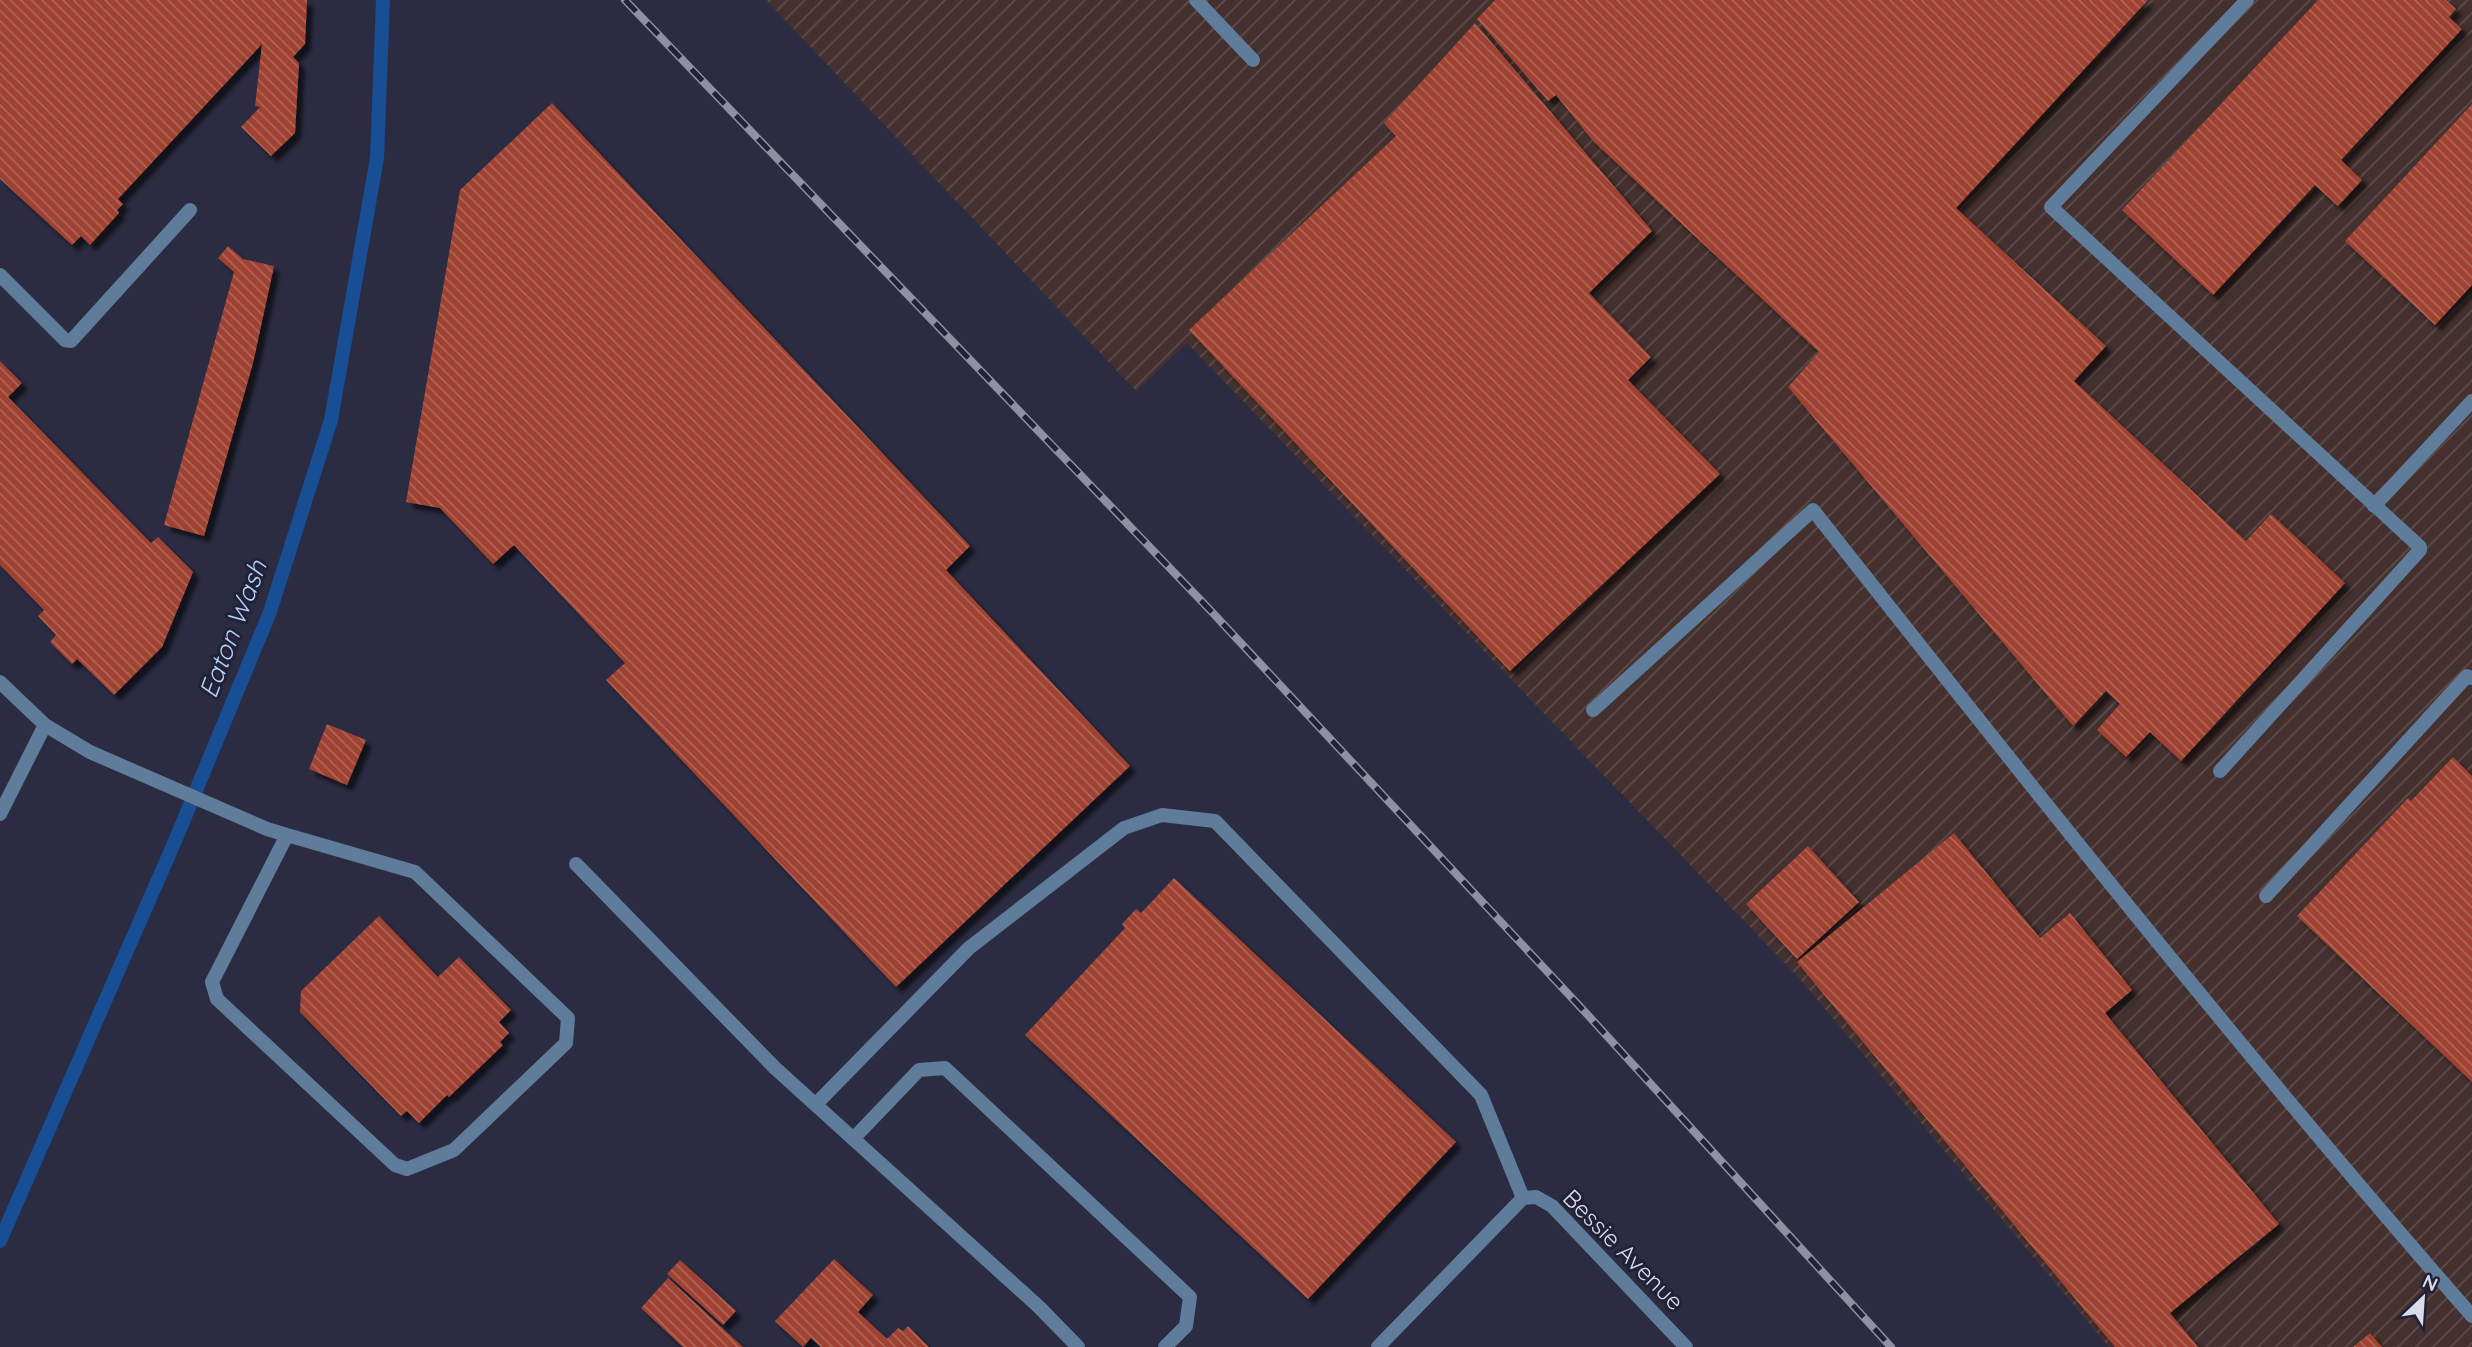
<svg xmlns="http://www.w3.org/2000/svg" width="2472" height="1347" viewBox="0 0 2472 1347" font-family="Quicksand,sans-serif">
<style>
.industrial{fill:url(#industrial-furrows)}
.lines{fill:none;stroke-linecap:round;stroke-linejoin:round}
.stream{stroke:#174e94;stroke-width:14}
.building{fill:url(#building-back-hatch);filter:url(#shadow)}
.lane{stroke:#5f7c9b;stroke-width:14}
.street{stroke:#5f7c9b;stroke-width:14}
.rail-casing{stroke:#8f90a2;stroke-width:8}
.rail{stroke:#212237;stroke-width:5;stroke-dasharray:16;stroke-linecap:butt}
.labels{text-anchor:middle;stroke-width:6;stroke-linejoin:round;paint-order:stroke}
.street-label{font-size:24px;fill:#d9dbe9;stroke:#212237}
.water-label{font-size:26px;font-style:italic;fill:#b5d1f8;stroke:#212237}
</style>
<defs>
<pattern id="industrial-furrows" width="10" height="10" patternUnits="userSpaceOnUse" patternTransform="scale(1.75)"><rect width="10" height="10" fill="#44302e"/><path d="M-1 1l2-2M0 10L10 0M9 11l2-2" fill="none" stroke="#5e4d4c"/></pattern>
<pattern id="building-back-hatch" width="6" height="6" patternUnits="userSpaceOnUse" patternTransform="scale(1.75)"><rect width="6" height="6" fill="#9f4231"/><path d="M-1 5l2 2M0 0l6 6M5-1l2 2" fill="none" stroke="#b06659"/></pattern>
<filter id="shadow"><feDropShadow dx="6" dy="6" stdDeviation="2" flood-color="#0009"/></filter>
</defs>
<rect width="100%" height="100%" fill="#2b2c42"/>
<path class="industrial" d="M766,0H2472V1347H2109L1799,978L1187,343L1136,391Z"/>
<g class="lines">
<path class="stream" d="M0,1241L175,841L270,612L331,420L377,158L383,0"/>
</g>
<path class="building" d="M0,0H307L305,44L293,57L299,63L295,133L271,156L241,127L260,107L255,106L262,44L118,199L123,204L117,210L119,213L90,245L81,236L72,245L0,179Z
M1495,0H2148L1956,208L2106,346L2074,381L2246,541L2271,514L2345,583L2181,761L2150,732L2126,757L2097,730L2120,704L2106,691L2073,726L1788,387L1819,352L1593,141L1556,95L1548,101L1477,19Z
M2318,0H2446L2456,9L2449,17L2462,29L2341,160L2362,180L2338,206L2315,185L2213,295L2122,210Z
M1475,23L1652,231L1589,293L1651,357L1628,380L1720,474L1510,671L1189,330L1396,136L1384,123Z
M552,103L970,546L946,570L1130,766L896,987L606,680L625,663L514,545L493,564L440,508L406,502L460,190Z
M2472,104V285L2435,325L2345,241Z
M228,246L243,259L274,266L253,363L204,536L164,525L234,272L218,258Z
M0,361L22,383L8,397L151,543L158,537L193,572L162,647L114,695L77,659L72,664L50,642L56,635L38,616L44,610L0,565Z
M327,724L366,740L347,785L309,769Z
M2453,757L2472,776V1082L2297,916L2408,798L2411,801Z
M1954,833L2040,938L2070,913L2132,990L2105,1013L2279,1224L2170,1313L2198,1347H2115L1797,962Z
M1808,846L1859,902L1797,959L1746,904Z
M1174,878L1456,1142L1308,1299L1025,1035L1125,928L1122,924L1136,909L1141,913Z
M379,916L438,977L459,957L511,1010L499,1022L509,1033L500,1042L503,1045L449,1097L447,1095L419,1123L407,1111L401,1116L300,1012L301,991Z
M834,1259L873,1295L858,1312L887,1339L898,1328L903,1331L908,1326L929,1347H821L811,1338L803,1347L775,1321Z
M680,1260L736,1311L723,1325L667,1274Z
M668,1278L743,1347H683L641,1308Z
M2370,1333L2382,1347H2353Z"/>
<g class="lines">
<path class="lane" d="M1196,0L1253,60
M0,275L65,340L71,341L190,210
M2374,506L2472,401
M0,682L45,725L90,752L267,829L287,835L212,982L217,999L395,1165L407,1169L454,1150L566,1043L568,1018L415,872L287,835
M1593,710L1813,510C2028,783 2244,1055 2472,1316
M2220,771L2420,550V547L2051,207L2247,0
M0,814L45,725
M576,864L775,1068L1039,1307L1078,1347
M2266,896L2467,676L2472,678
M816,1104L969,948L1124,828L1162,815L1215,821L1481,1095L1523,1198
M853,1139L919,1070L945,1068L1190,1297L1186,1326L1165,1347"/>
<path class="street" d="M1378,1347L1523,1198L1536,1197L1552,1206L1686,1347"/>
<g class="rail-casing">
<path id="rail" d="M625,0L1211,611L1585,1012L1891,1347"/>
</g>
<use href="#rail" class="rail"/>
</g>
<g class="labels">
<g class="street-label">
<text transform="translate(1623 1250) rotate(45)" y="8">Bessie Avenue</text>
</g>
<g class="water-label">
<text transform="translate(233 629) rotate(-69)" y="9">Eaton Wash</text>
</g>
</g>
<g transform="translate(2423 1298) rotate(25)" stroke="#212237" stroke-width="5" paint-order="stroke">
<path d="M0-5L12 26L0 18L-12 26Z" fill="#d9dbe9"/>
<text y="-10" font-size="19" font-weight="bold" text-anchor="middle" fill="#d9dbe9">N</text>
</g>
</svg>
